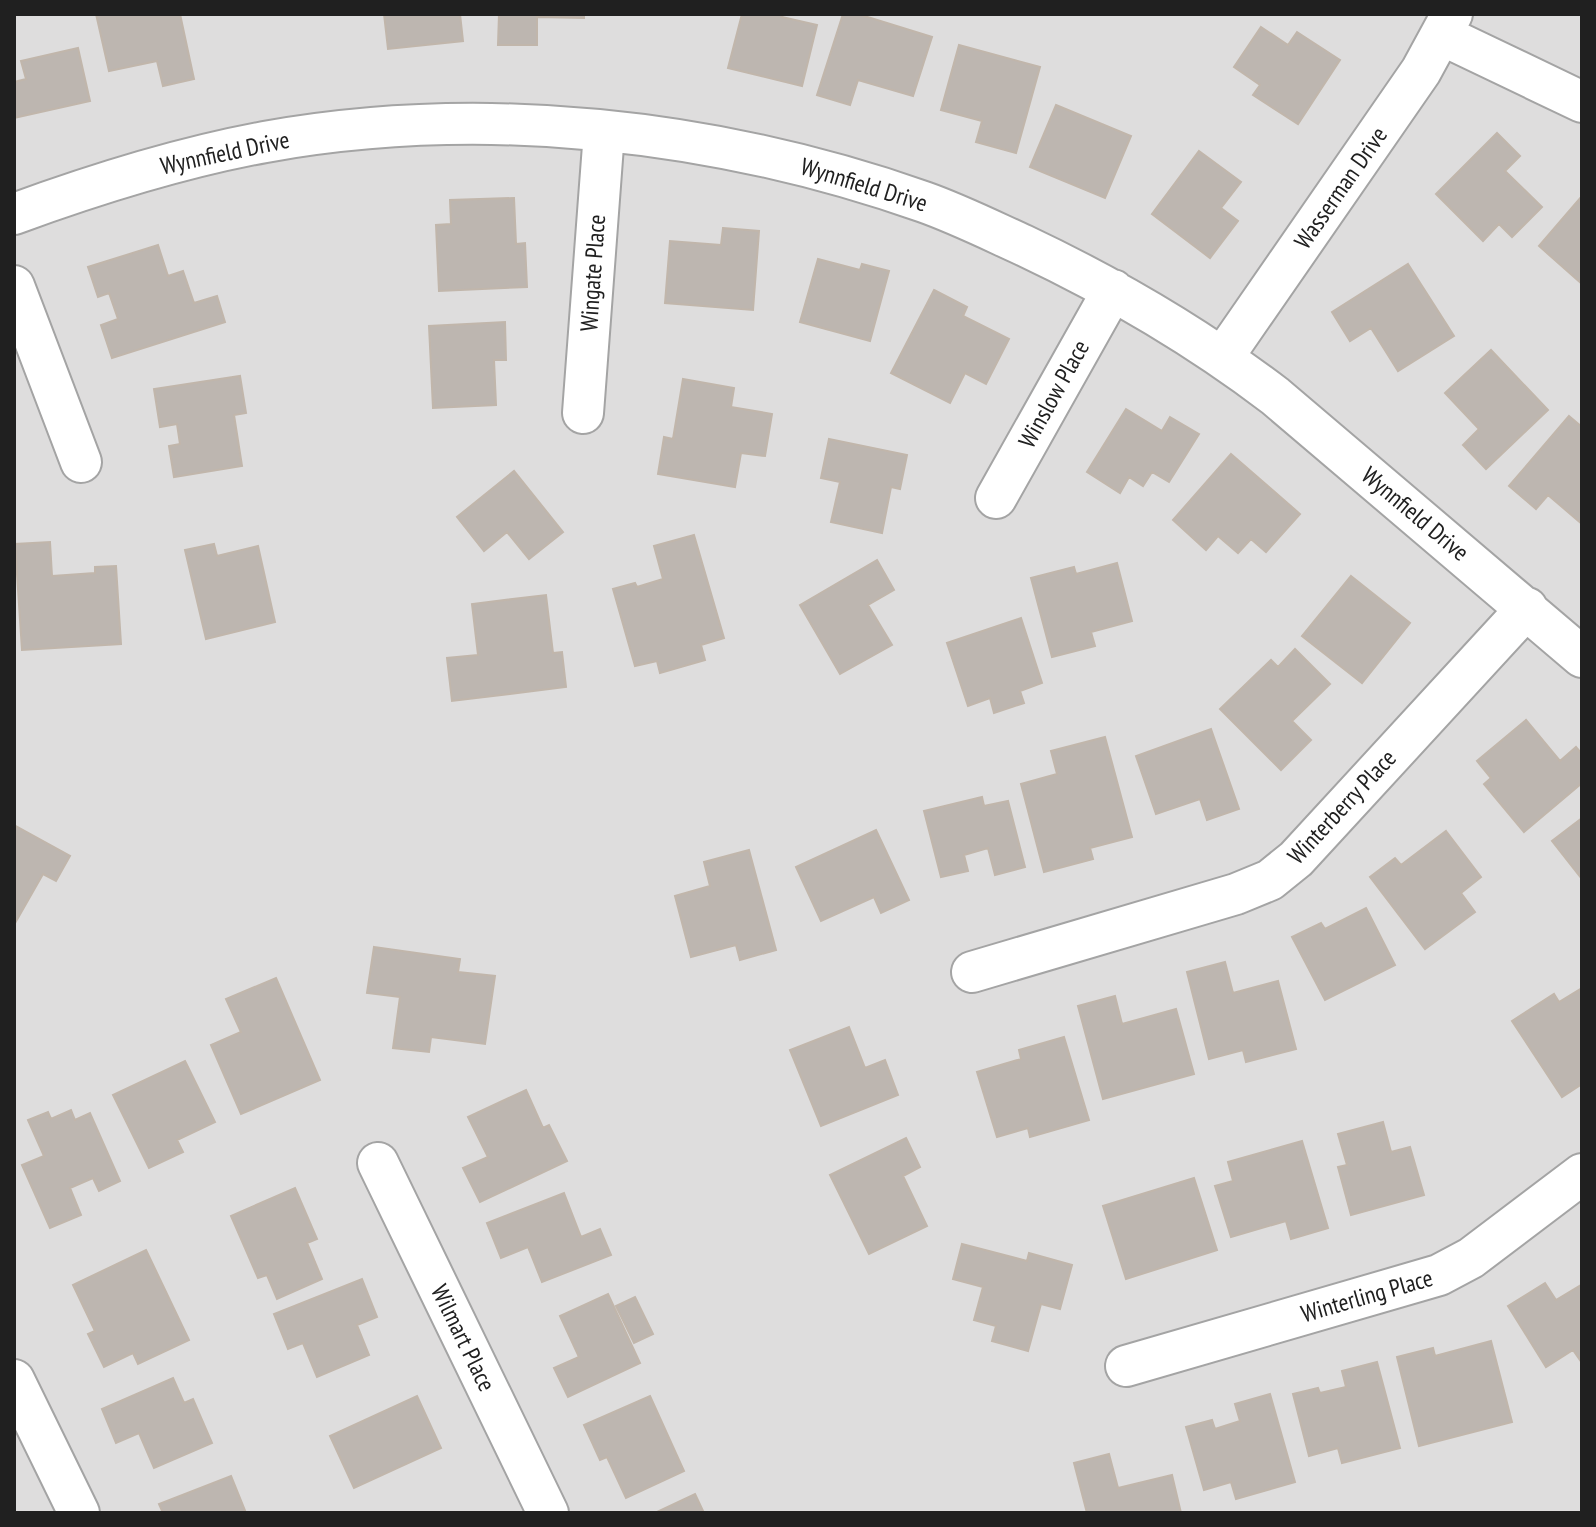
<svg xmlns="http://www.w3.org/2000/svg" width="1596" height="1527" viewBox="0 0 1596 1527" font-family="'PT Sans Narrow',sans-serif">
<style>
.residential{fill:#dedddd}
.building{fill:#bdb6b0;stroke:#c1b6ab;stroke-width:2}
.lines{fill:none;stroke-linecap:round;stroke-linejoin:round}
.minor-casing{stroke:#a4a4a4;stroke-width:44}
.minor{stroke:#fff;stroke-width:40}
.labels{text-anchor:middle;stroke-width:7;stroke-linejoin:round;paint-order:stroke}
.street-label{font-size:24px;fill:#202020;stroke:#fff}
</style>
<rect width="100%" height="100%" fill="#f0eee7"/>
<path class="residential" d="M14,14H1582V1513H14Z"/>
<path class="building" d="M96,14H180L194,79L163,86L157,61L109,71Z
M384,14H460L463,41L388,49Z
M499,14H584V18L537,17V45H498Z
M742,14H783L782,17L817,25L802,86L728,68Z
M843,14H858L932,37L913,96L858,80L850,105L817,95Z
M1261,27L1288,45L1297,32L1340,60L1298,124L1253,95L1260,85L1234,67Z
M959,45L1040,67L1016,153L976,142L982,121L941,110Z
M78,48L90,101L14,118V82L26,79L21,61Z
M1056,105L1131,136L1105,198L1030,167Z
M1497,133L1520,156L1505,171L1542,207L1512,237L1499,224L1483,241L1436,194Z
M1199,151L1241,182L1221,208L1238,221L1210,258L1152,214Z
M1582,196V284L1539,246Z
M514,198L516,244L525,243L527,287L439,291L436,225L451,224L450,200Z
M723,228L759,231L753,310L665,303L670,241L721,245Z
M158,245L168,276L183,271L194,303L217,296L225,322L112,358L101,325L118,319L109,293L98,297L88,267Z
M818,259L860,270L862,264L889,271L870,341L800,322Z
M1408,264L1454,336L1398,371L1371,328L1350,341L1332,312Z
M934,290L967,307L963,316L1009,339L986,384L965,373L950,403L891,373Z
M505,322L506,360H494L496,405L433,408L429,326Z
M1491,350L1548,410L1486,469L1463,445L1479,429L1445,393Z
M240,376L246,413L234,415L242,466L174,477L169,446L180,444L177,424L160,427L154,389Z
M683,379L734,388L731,407L772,414L765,456L741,453L735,487L658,474L664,437L673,439Z
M1126,409L1162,431L1170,417L1199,434L1169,482L1152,472L1143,486L1129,477L1120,493L1087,472Z
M1569,416L1582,427V524L1548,495L1536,509L1509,486Z
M829,439L907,455L900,489L891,487L882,533L831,522L840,482L821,478Z
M1231,454L1300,514L1266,552L1251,539L1238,553L1218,536L1206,550L1173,520Z
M514,471L563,532L529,559L507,532L484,551L457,517Z
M694,535L724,638L701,645L705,660L660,673L657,661L635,666L613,589L635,583L637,587L663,579L654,546Z
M50,542L52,576L95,573V567L116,566L121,644L22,650L15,544Z
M214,544L217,556L258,546L275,622L206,639L185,550Z
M877,560L894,590L868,605L892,645L840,674L800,605Z
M1117,563L1132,621L1091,632L1095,646L1052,657L1031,578L1074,567L1076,574Z
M1351,576L1410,623L1362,683L1302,636Z
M546,595L553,653L562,652L566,687L452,701L447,658L478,655L472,604Z
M1021,618L1042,683L1020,691L1024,703L994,713L990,698L968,706L947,643Z
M1295,649L1330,684L1292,721L1311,740L1281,770L1220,709L1271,660L1278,667Z
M1526,720L1560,761L1576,747L1582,754V783L1524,832L1484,784L1491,778L1477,761Z
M1211,729L1239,809L1207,820L1200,799L1156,814L1136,756Z
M1105,737L1132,837L1090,848L1093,859L1044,872L1021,784L1057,774L1051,751Z
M982,797L984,806L1008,801L1025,867L995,875L988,848L964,855L968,871L941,877L924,811Z
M1582,818V879L1552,841Z
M14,825L70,856L56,881L43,874L14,925Z
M876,830L909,900L881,913L874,897L821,921L796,867Z
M1446,831L1481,877L1461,893L1475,912L1425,949L1370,877L1395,858L1401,865Z
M749,850L776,950L740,960L736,945L691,957L675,896L710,886L704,862Z
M1366,908L1395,965L1325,1000L1292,937L1321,923L1325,929Z
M374,947L460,959L458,972L495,976L485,1044L431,1037L429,1052L393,1048L400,997L367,993Z
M1225,962L1233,993L1278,981L1296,1049L1246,1062L1243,1050L1209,1059L1187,972Z
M276,978L320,1080L241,1114L211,1045L241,1032L226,999Z
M1582,988V1084L1562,1097L1512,1021L1554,994L1559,1002Z
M1115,996L1122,1024L1176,1009L1194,1074L1103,1099L1078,1006Z
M849,1027L865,1068L885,1060L898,1095L821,1126L790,1050Z
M1064,1037L1089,1120L1030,1137L1028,1128L997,1137L977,1072L1021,1059L1019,1050Z
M185,1061L215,1122L177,1140L183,1152L149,1168L113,1095Z
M526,1090L543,1128L549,1125L567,1161L480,1202L463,1168L488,1157L468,1117Z
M71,1110L75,1120L90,1113L120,1181L99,1191L93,1178L70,1188L81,1215L50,1228L22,1165L44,1156L28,1120L48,1112L51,1119Z
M1383,1122L1391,1152L1410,1147L1424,1195L1351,1215L1338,1167L1347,1165L1338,1134Z
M906,1138L920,1167L903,1176L927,1226L869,1254L830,1175Z
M1302,1141L1328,1228L1291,1239L1286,1221L1231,1237L1215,1186L1233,1181L1228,1162Z
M1194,1178L1217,1250L1126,1279L1103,1206Z
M295,1188L317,1239L307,1243L322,1279L277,1299L267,1275L258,1278L231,1216Z
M564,1193L581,1237L600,1229L611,1255L542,1282L528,1247L501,1258L487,1223Z
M962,1244L1027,1261L1029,1253L1072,1265L1060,1309L1041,1304L1028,1351L992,1341L996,1326L974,1320L983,1287L953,1279Z
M146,1250L189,1340L138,1364L133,1353L104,1367L88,1334L95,1331L73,1285Z
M362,1279L377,1317L357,1325L369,1355L317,1377L303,1343L288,1349L274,1314Z
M1545,1283L1556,1300L1581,1285L1582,1286V1363L1573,1350L1546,1367L1508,1306Z
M608,1294L640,1363L568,1397L554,1368L579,1357L560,1316Z
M635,1297L653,1334L634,1343L616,1306Z
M1491,1341L1512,1422L1419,1446L1397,1357L1433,1348L1435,1356Z
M1377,1362L1400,1448L1342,1463L1338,1448L1309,1456L1293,1394L1318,1388L1320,1393L1346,1387L1342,1371Z
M173,1378L184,1403L193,1399L212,1443L154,1468L139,1433L116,1443L102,1409Z
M1270,1394L1295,1482L1236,1499L1231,1482L1204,1490L1186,1427L1212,1420L1215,1429L1240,1421L1235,1404Z
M417,1396L441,1448L354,1488L330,1436Z
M650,1396L684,1471L626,1498L607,1457L600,1460L584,1425Z
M1109,1454L1118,1488L1172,1475L1181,1513H1087L1074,1463Z
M231,1476L246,1513H163L159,1504Z
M695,1494L704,1513H655Z"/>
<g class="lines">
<g class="minor-casing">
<path id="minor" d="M1442,35L1582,102
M14,214C96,184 178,158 265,142C483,103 716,129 924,202C958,214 990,230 1023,245C1112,287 1196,336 1275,396L1582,657
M14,286L81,462
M1223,357L1421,71L1452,14
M583,413L604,132
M996,498L1113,290
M972,972L1236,894L1270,880L1296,859L1527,608
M378,1163L548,1513
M1126,1366L1439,1275L1471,1258L1582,1174
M14,1380L79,1513"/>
</g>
<use href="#minor" class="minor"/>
</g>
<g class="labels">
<g class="street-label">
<text transform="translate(225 153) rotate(-12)" y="8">Wynnfield Drive</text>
<text transform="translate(864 185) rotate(17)" y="8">Wynnfield Drive</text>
<text transform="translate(1341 188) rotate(-55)" y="8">Wasserman Drive</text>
<text transform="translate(593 273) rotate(-86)" y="8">Wingate Place</text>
<text transform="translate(1054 394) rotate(-61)" y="8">Winslow Place</text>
<text transform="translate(1415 514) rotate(40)" y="8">Wynnfield Drive</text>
<text transform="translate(1342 807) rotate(-47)" y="8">Winterberry Place</text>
<text transform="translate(1367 1296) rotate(-16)" y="8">Winterling Place</text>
<text transform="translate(463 1338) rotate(64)" y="8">Wilmart Place</text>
</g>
</g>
<rect width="1596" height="1527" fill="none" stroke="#202020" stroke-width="32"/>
</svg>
